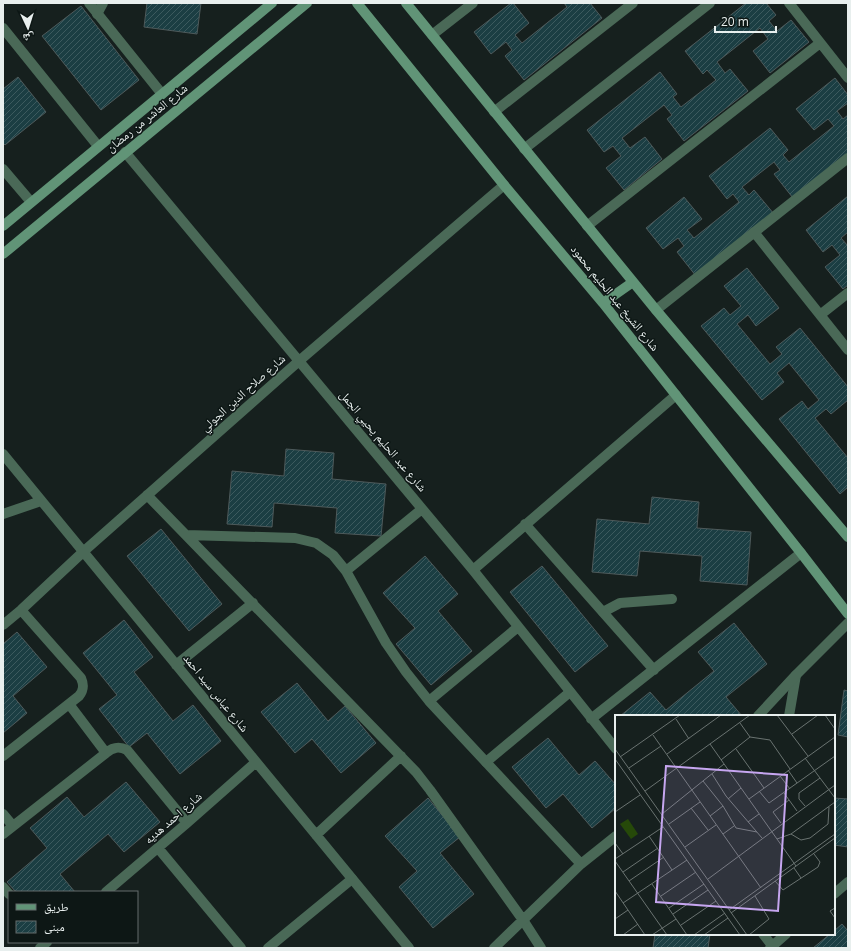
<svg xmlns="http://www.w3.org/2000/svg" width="851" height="951" viewBox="0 0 851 951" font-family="'Open Sans','Noto Naskh Arabic',sans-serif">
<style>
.building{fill:url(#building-hatch);stroke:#4e5a5b}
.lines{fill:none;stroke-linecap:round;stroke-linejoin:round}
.lane{stroke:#4a6957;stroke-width:10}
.street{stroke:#4a6957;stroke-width:10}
.secondary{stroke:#619477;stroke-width:10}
.labels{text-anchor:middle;stroke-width:3;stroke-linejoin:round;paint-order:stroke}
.street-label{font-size:12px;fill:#e8efee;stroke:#0d1715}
.inset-road{fill:none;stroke:#6a7371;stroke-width:1}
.view{fill:#c6a6f0;fill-opacity:0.15;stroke:#c6a6f0;stroke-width:2}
.inset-edge{fill:none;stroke:#e8efee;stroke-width:2}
</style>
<defs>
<pattern id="building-hatch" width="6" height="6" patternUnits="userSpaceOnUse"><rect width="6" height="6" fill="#1b3e43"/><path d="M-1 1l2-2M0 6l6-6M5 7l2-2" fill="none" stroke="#3c5a5e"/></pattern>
</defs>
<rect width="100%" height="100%" fill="#16201e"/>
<path class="building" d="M147,3H201L197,34L144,27Z
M511,3H513L529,23L515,35L522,43L567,7L564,3H590L602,18L524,80L505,56L512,50L506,42L491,54L474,32Z
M746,3H766L776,15L769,21L777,31L791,20L809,42L770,73L753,51L768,39L760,28L717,62L725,73L730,69L748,91L684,141L667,119L672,115L664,105L622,138L630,148L645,137L662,159L624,190L606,168L621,156L613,146L604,152L587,130L660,72L677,94L673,97L681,107L716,80L707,70L703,74L685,51Z
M81,6L139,80L101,110L42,36Z
M18,77L46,112L5,145L3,143V89Z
M835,78L848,95V103L837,111L843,119L848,115V154L793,198L774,174L780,170L774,162L742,187L749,195L754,190L774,214L696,276L677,252L684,246L678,238L663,249L646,228L684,197L702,219L687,230L694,238L739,202L733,194L727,199L709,176L770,128L788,150L783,155L789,162L834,126L828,119L814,130L796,109Z
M848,196V232L841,238L848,246V285L843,289L825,267L840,255L832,245L823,252L806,230Z
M747,268L779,308L756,326L748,315L737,324L770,364L782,354L776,347L800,328L848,387V400L831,414L826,409L815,418L848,458V487L840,494L779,419L802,401L808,409L819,400L789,363L777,373L784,382L762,400L701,326L724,308L730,315L741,306L724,286Z
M286,449L334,453L332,479L386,484L381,536L335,533L337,508L274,503L272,527L227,524L232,471L284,476Z
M652,497L699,502L697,528L751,532L747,585L700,581L702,556L640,551L637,576L592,572L597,519L649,524Z
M161,529L222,604L189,631L127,556Z
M425,556L458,594L438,611L472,651L431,685L396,644L415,628L383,593Z
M542,566L608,646L575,672L510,592Z
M124,620L153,657L134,672L173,721L193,705L221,741L180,774L147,733L129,747L99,709L117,695L83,653Z
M734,623L767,664L726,697L742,716H620L650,692L666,710L714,671L698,652Z
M17,632L47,667L13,696L27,713L3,733V644Z
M297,683L328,721L345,706L376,743L341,773L312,739L295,753L261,712Z
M844,690L848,691V737L838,735Z
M548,738L579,775L595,761L616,785V808L592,828L563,794L546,808L512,767Z
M126,782L160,822L124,852L108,834L60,874L75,892H16L7,882L47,848L30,828L67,797L84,817Z
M428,798L460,837L440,853L474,894L433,928L399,887L417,871L385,836Z
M834,798L848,799V847L834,845Z
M842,924L848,931V948H813L830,934H834V931Z
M655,934H710L708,948H653Z"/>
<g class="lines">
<path class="lane" d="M97,14L103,3
M3,28L98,146
M603,612L620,603L672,599
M789,716L796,675
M486,762L570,692
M523,920L541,948
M268,948L352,879"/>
<path class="street" d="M89,3L162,94
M789,3L848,78
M432,35L473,3
M494,112L633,3
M524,149L710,3
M125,152L473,570L616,749
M3,169L31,202
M587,226L820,43
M754,232L848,350
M656,310L848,158
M820,315L848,293
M3,454L409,948
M147,495L416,772L430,790L523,920
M3,514L41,501
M525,524L654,670
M186,535L295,538L316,543L333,555L346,571L386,643L406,672L429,701L581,864
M473,570L676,395
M346,571L422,509
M3,625L21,610L83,552L299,361L504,185
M176,665L253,603
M429,701L518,627
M69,704L106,753
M758,716L796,675L848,623
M591,719L801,553
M3,756L79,696C84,690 84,685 81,678L21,610
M3,814L13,826
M3,834L106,753C113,747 119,746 127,750L187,823
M316,835L401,756
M158,848L241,948
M3,887L9,894
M106,892L187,823L256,762
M834,894L848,882
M763,934L774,948
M40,948L47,942
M494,948L581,864L616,836
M770,948L786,934"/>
<path class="secondary" d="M357,3L504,185L603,303L801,553L848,614
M406,3L656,310L848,537
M3,226L272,3
M3,254L307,3
M603,303L633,282"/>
</g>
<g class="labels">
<g class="street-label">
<text transform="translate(147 118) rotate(-39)" y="4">شارع العاشر من رمضان</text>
<text transform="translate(615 298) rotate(51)" y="4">شارع الشيخ عبد الحليم محمود</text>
<text transform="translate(243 393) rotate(-42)" y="4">شارع صلاح الدين الجولي</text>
<text transform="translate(383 441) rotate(50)" y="4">شارع عبد الحليم يحيي الجمل</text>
<text transform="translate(216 693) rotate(51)" y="4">شارع عباس سيد احمد</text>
<text transform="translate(173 818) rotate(-41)" y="4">شارع احمد هديه</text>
</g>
</g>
<g transform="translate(615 715)">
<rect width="220" height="220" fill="#16201e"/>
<path d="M13,104L23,119L16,124L5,109Z" fill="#264909"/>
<path class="inset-road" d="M162,0L193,41M210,0L220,14M61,4L74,24M125,8L135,22L155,25L175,54M177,19L203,0M38,20L146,173M95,29L181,151M0,34L132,220M121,34L149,73M52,39L106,0M5,42L65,0M190,43L220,83M0,44L125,220M106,45L135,22M14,53L46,31M173,55L182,68M97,59L111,81L147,123M165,61L175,74M88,66L108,91L121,113L142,117M30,76L135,0M144,76L154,88L220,41M169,78L182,96M113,84L126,73M134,84L220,22M190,91L184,84V78L205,63M76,93L93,115M0,97L25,80M47,99L109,49M95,101L108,91M133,107L144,99M166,108L158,97L174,85M54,109L85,87M108,119L119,111M176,119L186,125L195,123L213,109L214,92M34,121L57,155M162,124L176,119L220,87M0,128L8,139M70,132L101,110M0,144L48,112M0,146L52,220M179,153L186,163M8,157L43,133M93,164L220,70M14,166L49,142M160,166L168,175L203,152L205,147L199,139M37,169L72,220M0,176L30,220M46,181L81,157M8,188L72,145M54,193L89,169M220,193L215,196L220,203M114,195L220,119M116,198L220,123M58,199L93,175M0,204L13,195M66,210L101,186M8,220L23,209M37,220L61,204M79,220L110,198M89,220L113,203M134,220L154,204L140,181"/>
<path class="view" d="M51,51L172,60L163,196L41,187Z"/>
<rect width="220" height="220" class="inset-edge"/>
</g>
<rect width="851" height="951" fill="none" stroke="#e8efee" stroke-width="8"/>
<rect x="8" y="891" width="130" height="52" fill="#0d1715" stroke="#656d6c"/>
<rect x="16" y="904" width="20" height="6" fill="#619477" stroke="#656d6c"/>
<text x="44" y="911" font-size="12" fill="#e8efee">طريق</text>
<rect x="16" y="921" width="20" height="12" fill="url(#building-hatch)" stroke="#656d6c"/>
<text x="44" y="931" font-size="12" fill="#e8efee">مبنى</text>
<g transform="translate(28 28) rotate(176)" stroke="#0d1715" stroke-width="3" paint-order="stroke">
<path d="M0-3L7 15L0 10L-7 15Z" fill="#e8efee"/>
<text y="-6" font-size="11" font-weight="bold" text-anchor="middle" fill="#e8efee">ش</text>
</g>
<path d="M715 26v6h61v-6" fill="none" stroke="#e8efee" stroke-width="2"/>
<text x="721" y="26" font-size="12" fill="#e8efee" stroke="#0d1715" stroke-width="3" paint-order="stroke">20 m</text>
</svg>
